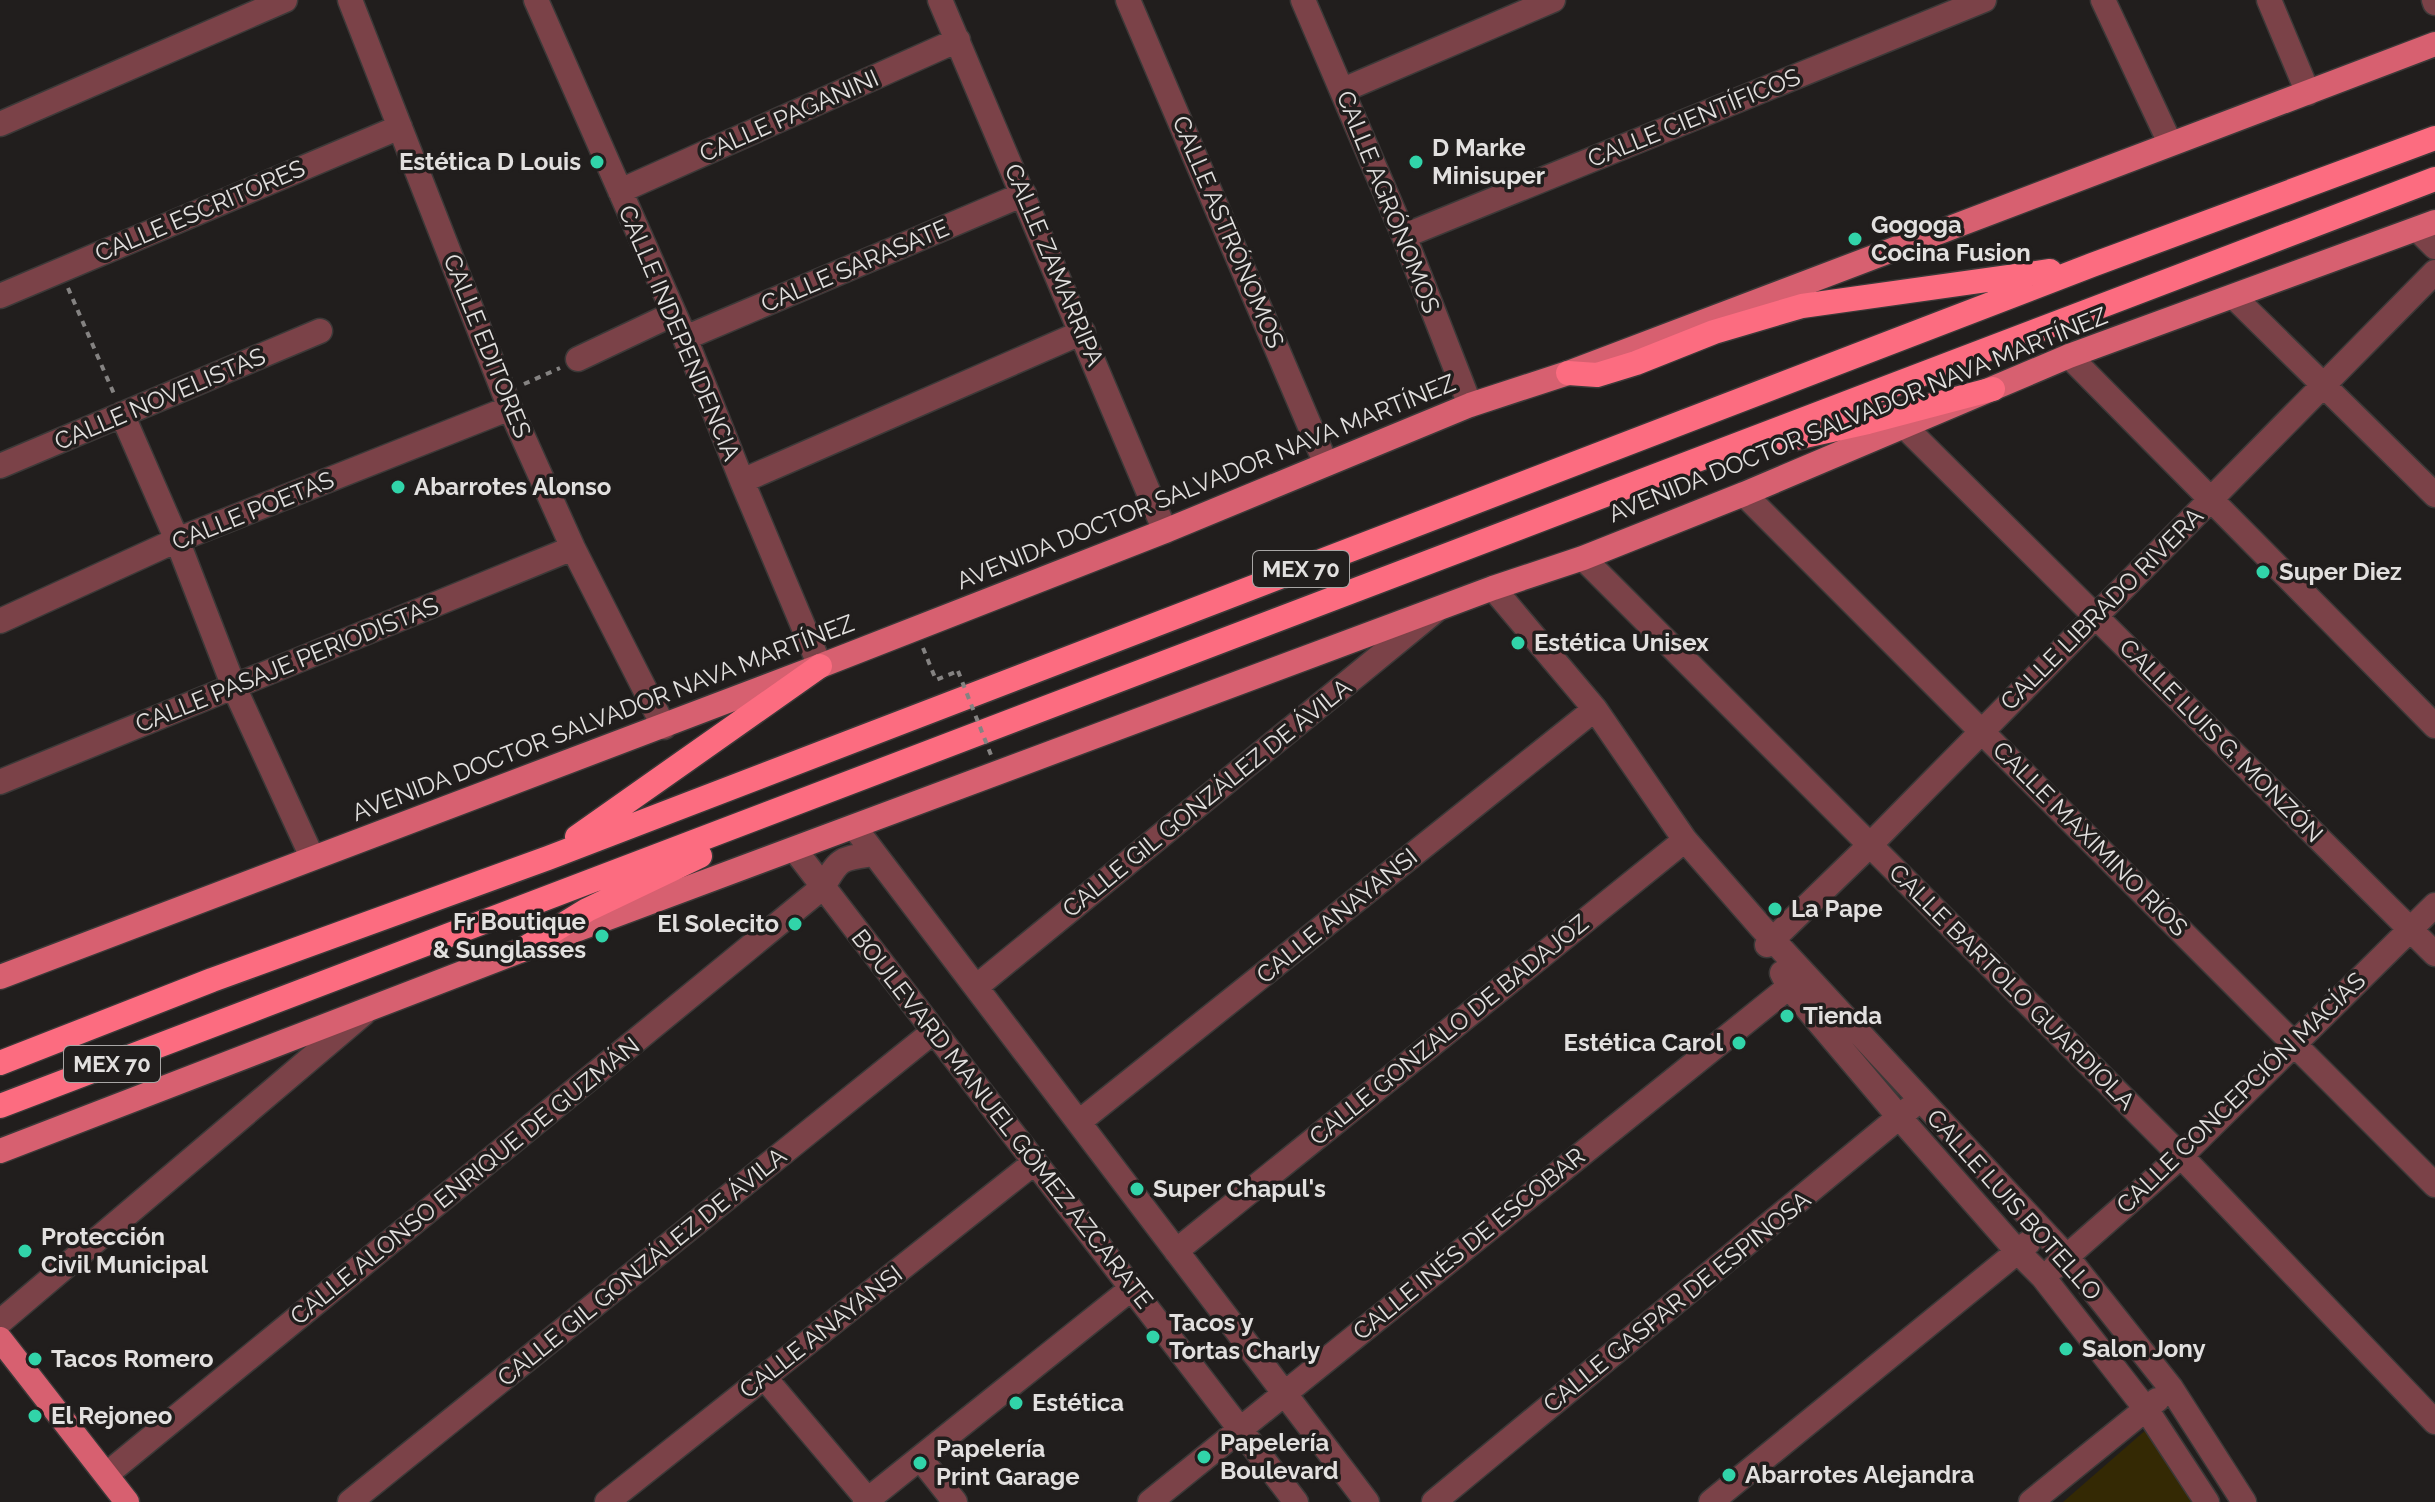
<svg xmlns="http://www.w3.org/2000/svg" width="2435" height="1502" viewBox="0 0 2435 1502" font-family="Raleway,sans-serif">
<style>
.green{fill:#342904}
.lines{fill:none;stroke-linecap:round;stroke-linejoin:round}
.minor-casing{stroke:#3c3938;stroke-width:27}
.major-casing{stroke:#3c3938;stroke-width:27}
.highway-casing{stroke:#3c3938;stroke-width:27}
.path{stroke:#858382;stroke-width:4;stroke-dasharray:6 6;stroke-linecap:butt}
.minor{stroke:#7b4248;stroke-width:24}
.major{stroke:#d76070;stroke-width:24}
.highway{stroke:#fc6c80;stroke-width:24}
.path-bridge{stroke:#858382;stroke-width:4;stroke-dasharray:6 6;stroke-linecap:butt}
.poi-dot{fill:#31d4a9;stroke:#211e1d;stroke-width:3}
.labels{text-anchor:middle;stroke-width:7;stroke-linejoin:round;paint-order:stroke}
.shield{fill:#211e1d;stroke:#a8a6a5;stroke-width:2}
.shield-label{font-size:22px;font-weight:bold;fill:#e2e0df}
.street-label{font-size:24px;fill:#e2e0df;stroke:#211e1d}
.poi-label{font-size:24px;font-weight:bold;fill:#e2e0df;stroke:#211e1d;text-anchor:start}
</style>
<rect width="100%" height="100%" fill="#211e1d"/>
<path class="green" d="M2155,1422L2211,1502H2063Z"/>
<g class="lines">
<g class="minor-casing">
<path id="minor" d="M350,0L510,408L573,548L664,727
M536,0L685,338L742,481L820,666
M940,0L1165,531
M1128,0L1326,464
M1303,0L1404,236L1470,405
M2103,0L2170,143
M2269,0L2308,93
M2434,0L2435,3
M1343,90L1553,0
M0,124L285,0
M620,191L958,40
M2417,229L2435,247
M1404,236L1984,0
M0,296L400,127
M2234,297L2435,495
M685,338L1024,194
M2069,356L2435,726
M578,359L673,314
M122,414L177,540L234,687L312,857
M1905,427L2435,954
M0,466L320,331
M742,481L1083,332
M1744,494L2435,1185
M1583,558L2181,1156L2435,1422
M1493,588L1595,709L1685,840L1761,927L2067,1257L2171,1388L2244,1502
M0,621L177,540L510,408
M0,782L573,548
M855,828L1367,1502
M795,850L1296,1502
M1767,945L1870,845L2435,272
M1782,973L1789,987L1900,1118L2018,1252L2043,1277L2146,1409L2207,1502
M976,987L1435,611
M1079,1122L1595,709
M1176,1251L1685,840
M2055,1267L2181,1156L2435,905
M0,1322L364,1013
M764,1377L868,1500
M920,1458L955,1502
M107,1474L823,887C840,857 841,859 874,854
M350,1502L934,1031
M607,1502L1035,1162
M865,1502L1132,1288
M1150,1502L1789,987
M1434,1502L1910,1108
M1711,1502L2028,1243
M2031,1502L2157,1400"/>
</g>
<g class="major-casing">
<path id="major" d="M0,977L820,666L1165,531L1470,405L1568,373L2435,44
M0,1151L522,950L1493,588L1583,558L1744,494L2069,356L2435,222
M0,1339L127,1502"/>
</g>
<g class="highway-casing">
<path id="highway" d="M1568,373L1597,375L1636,363L1714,332L1802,306L2050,271
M1782,441L1868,422L1993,389
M577,837L820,666
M522,950L587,910L700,856
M0,1063L212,980L548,858L2092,265L2435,138
M0,1106L2435,179"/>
</g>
<path class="path" d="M68,288L114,394
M524,384L560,368
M923,648L936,680L958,671"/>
<use href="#minor" class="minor"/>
<use href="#major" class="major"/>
<use href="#highway" class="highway"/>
<path class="path-bridge" d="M958,671L991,755"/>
</g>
<g class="poi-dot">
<circle cx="597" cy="162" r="8"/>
<circle cx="1416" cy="162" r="8"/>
<circle cx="1855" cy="239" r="8"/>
<circle cx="398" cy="487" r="8"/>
<circle cx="2263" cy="572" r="8"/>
<circle cx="1518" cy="643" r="8"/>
<circle cx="1775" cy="909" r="8"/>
<circle cx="795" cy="924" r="8"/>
<circle cx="602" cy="936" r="8"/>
<circle cx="1787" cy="1016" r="8"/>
<circle cx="1739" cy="1043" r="8"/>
<circle cx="1137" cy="1189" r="8"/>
<circle cx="25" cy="1251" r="8"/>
<circle cx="1153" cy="1337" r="8"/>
<circle cx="2066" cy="1349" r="8"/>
<circle cx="35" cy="1359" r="8"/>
<circle cx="1016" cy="1403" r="8"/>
<circle cx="35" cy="1416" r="8"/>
<circle cx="1204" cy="1457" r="8"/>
<circle cx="920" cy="1463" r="8"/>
<circle cx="1729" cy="1475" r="8"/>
</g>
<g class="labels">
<g class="shield">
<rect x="1253" y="551" width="96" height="36" rx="6"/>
<rect x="64" y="1046" width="96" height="36" rx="6"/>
</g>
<g class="shield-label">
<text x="1301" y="577">MEX 70</text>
<text x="112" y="1072">MEX 70</text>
</g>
<g class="street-label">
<text transform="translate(789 116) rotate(-24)" y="8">CALLE PAGANINI</text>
<text transform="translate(1694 118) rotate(-22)" y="8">CALLE CIENTÍFICOS</text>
<text transform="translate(1388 202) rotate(68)" y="8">CALLE AGRÓNOMOS</text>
<text transform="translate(200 211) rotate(-23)" y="8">CALLE ESCRITORES</text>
<text transform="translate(1228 232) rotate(67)" y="8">CALLE ASTRÓNOMOS</text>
<text transform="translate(1054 265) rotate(67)" y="8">CALLE ZAMARRIPA</text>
<text transform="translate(855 266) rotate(-23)" y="8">CALLE SARASATE</text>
<text transform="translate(679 333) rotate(67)" y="8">CALLE INDEPENDENCIA</text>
<text transform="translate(487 346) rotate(68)" y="8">CALLE EDITORES</text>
<text transform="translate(160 399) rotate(-23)" y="8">CALLE NOVELISTAS</text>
<text transform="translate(1858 415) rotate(-22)" y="8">AVENIDA DOCTOR SALVADOR NAVA MARTÍNEZ</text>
<text transform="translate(1206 482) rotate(-22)" y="8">AVENIDA DOCTOR SALVADOR NAVA MARTÍNEZ</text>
<text transform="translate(253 511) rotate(-22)" y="8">CALLE POETAS</text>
<text transform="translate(2102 609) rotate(-45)" y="8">CALLE LIBRADO RIVERA</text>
<text transform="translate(287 665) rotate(-22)" y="8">CALLE PASAJE PERIODISTAS</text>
<text transform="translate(603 718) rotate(-21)" y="8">AVENIDA DOCTOR SALVADOR NAVA MARTÍNEZ</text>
<text transform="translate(2221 741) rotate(45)" y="8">CALLE LUIS G. MONZÓN</text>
<text transform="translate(1207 798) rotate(-39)" y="8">CALLE GIL GONZÁLEZ DE ÁVILA</text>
<text transform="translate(2090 839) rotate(45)" y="8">CALLE MAXIMINO RÍOS</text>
<text transform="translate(1337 916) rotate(-39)" y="8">CALLE ANAYANSI</text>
<text transform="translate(2012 987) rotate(45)" y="8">CALLE BARTOLO GUARDIOLA</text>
<text transform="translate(1449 1030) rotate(-39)" y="8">CALLE GONZALO DE BADAJOZ</text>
<text transform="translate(2241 1093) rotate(-44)" y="8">CALLE CONCEPCIÓN MACÍAS</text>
<text transform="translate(1002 1119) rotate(52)" y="8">BOULEVARD MANUEL GÓMEZ AZCARATE</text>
<text transform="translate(465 1181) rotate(-39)" y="8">CALLE ALONSO ENRIQUE DE GUZMÁN</text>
<text transform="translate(2014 1205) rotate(48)" y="8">CALLE LUIS BOTELLO</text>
<text transform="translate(1469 1244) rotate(-39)" y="8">CALLE INÉS DE ESCOBAR</text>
<text transform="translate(642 1267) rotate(-39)" y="8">CALLE GIL GONZÁLEZ DE ÁVILA</text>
<text transform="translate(1677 1302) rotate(-39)" y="8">CALLE GASPAR DE ESPINOSA</text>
<text transform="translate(821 1332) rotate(-38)" y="8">CALLE ANAYANSI</text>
</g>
<g class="poi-label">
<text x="1432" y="156">D Marke<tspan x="1432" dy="28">Minisuper</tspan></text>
<text x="581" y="170" text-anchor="end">Estética D Louis</text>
<text x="1871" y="233">Gogoga<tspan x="1871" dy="28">Cocina Fusion</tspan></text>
<text x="414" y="495">Abarrotes Alonso</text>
<text x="2279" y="580">Super Diez</text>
<text x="1534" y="651">Estética Unisex</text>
<text x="1791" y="917">La Pape</text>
<text x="586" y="930" text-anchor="end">Fr Boutique<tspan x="586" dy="28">&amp; Sunglasses</tspan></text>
<text x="779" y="932" text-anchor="end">El Solecito</text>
<text x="1803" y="1024">Tienda</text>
<text x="1723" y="1051" text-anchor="end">Estética Carol</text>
<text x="1153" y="1197">Super Chapul's</text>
<text x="41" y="1245">Protección<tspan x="41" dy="28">Civil Municipal</tspan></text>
<text x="1169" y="1331">Tacos y<tspan x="1169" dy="28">Tortas Charly</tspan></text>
<text x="2082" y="1357">Salon Jony</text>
<text x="51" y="1367">Tacos Romero</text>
<text x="1032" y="1411">Estética</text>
<text x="51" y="1424">El Rejoneo</text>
<text x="1220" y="1451">Papelería<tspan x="1220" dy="28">Boulevard</tspan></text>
<text x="936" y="1457">Papelería<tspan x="936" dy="28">Print Garage</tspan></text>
<text x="1745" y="1483">Abarrotes Alejandra</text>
</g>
</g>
</svg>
